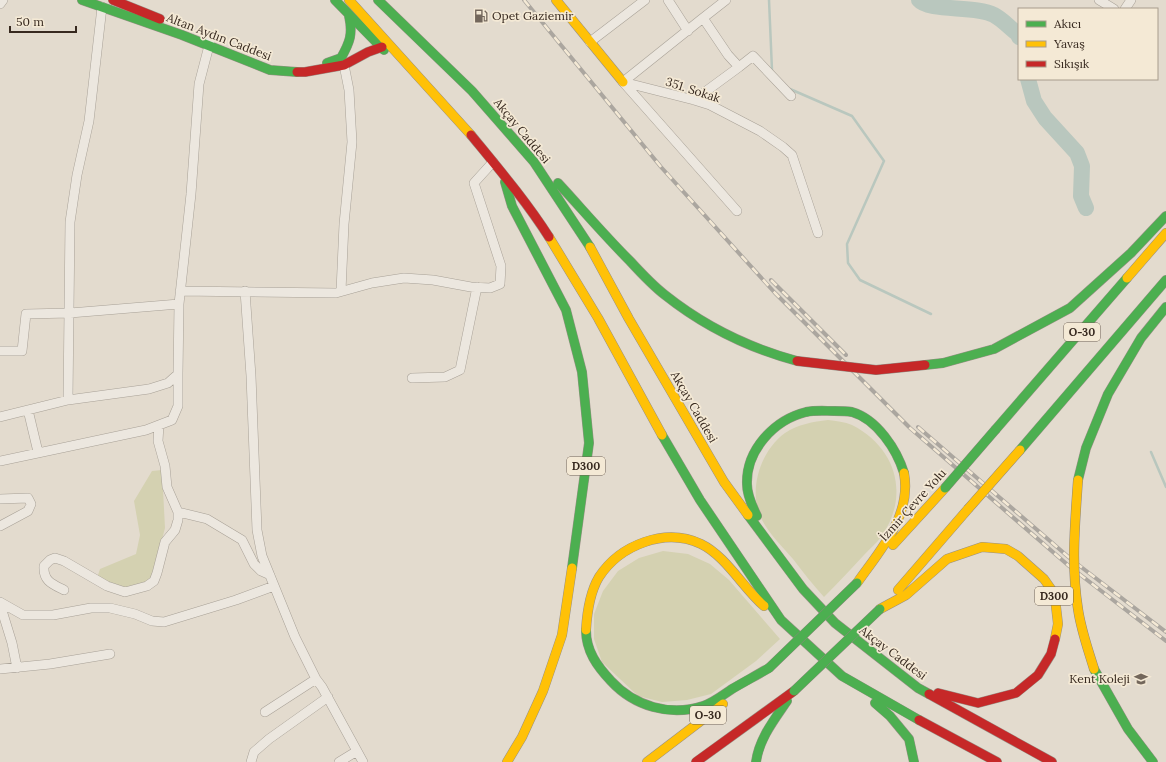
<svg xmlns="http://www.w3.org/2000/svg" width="1166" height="762" viewBox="0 0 1166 762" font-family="Lora,serif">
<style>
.green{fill:#d4d1b1}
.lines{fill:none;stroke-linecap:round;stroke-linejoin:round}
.stream{stroke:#b9c7be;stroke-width:2.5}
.river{stroke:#b9c7be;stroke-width:16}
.street-casing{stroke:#a8a197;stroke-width:10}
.fast-casing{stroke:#989086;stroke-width:10}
.slow-casing{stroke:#989086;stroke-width:10}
.jam-casing{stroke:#989086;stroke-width:10}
.street{stroke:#ece7df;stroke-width:9}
.fast{stroke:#4caf50;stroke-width:9}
.slow{stroke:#ffc107;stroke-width:9}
.jam{stroke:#c62828;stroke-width:9}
.rail-casing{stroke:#aba69f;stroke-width:4}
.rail{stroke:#f4e9d5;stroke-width:2.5;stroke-dasharray:8;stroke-linecap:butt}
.fast-bridge-casing{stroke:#8e867e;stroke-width:10;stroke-linecap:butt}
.slow-bridge-casing{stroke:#8e867e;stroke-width:10;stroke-linecap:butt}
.jam-bridge-casing{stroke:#8e867e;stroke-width:10;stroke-linecap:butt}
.fast-bridge{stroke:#4caf50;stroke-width:9}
.slow-bridge{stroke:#ffc107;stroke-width:9}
.jam-bridge{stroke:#c62828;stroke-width:9}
.labels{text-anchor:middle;stroke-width:3.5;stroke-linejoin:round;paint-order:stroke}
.shield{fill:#f4e9d5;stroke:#706356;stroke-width:1}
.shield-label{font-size:11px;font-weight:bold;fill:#37291f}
.poi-label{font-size:12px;fill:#37291f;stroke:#f4e9d5;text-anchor:start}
.street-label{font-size:12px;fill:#37291f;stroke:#f4e9d5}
</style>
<rect width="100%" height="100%" fill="#e3dbce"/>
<path class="green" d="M828,420C836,421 845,422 852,425C897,448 910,496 881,537C876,544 869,549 864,555C851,569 838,583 824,597C813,585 803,572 793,559C782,546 769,534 761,518C748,491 760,451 785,433C798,424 813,422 828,420Z
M162,470L165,528L151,580L125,590L97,578L100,569L136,554L140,535L134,501L152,471Z
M663,551L688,554L710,564L729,580L780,639L756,661L711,694L687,700L662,702L638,696L602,662L594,639V614L603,591L618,571L639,558Z"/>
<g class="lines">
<path class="stream" d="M769,0L772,70
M790,89L852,116L884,161L847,244L848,263L860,280L931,314
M1151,452L1166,487"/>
<path class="river" d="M919,0C929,12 976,5 994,15C1002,19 1010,28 1018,34L1019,37
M1028,79L1034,101L1045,118L1077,153L1082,166L1081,196L1086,208"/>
<g class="street-casing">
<path id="street" d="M668,0L688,31
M1099,0L1114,9
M0,4L3,0
M1125,9L1131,0
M590,42L645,0
M739,67L753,56L791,96
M623,82L694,100L710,105L760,131L783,147L792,155L818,233
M623,82L737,211
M623,82L703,18
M694,100L739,67L728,55L703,18L726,0
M180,291L336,293L372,283L404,278L433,280L471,287L490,288L500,284L501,266L474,183L493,162
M245,291L251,376L257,530L262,556L295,637L316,679L322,687L363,762
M341,291L344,224L352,142L349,90L344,65
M0,351H22L26,314L70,313L179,304
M412,378L445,377L460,370L477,287
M68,400L149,389L168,383L178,374
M28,410L38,452
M0,417L68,400L70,222L77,175L89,121L102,7
M0,461L146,430L172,420L178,406V374L179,304L191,194L199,84L211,38
M0,499L28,498L31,504L28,511L0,526
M178,512L207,519L242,540L254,564L261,571L270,575
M64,590C52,584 43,581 44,566L50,560L55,558L64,561L107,586L125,592L147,586L154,581L157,573L165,542L175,530L178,520V512L167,487L165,466L158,441L159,425
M0,602L23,615H53L91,608H110L135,614L152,621L164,622L236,600L274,586
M0,604L12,643L17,668
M0,669L50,664L110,654
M265,712L316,679
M251,762L254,752L269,739L328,697
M339,762L357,751"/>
</g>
<g class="fast-casing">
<path id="fast" d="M82,0L182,35L270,70L297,72
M335,0L384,50
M378,0L472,91L534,162L590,247
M327,63L341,58C350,42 353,34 349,16
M505,182L512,206L566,310L582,372L589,443L572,568
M558,183C582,209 605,236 630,261C641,273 652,285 665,295C704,326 749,348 797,361
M925,365L943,363L994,349L1070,308L1131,253L1166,216
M996,429L1127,278
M662,435L700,500L781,620L842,676L919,720
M1020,450L1166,280
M1078,480L1086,448L1108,394L1141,338L1166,307
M748,515L803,589L835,623L918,688L929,694
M757,516C752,506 747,495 747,484C746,450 774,420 806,412C816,410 825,411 834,411C840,411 846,411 852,412C877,419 897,450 904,473
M586,630C586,651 597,666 611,681C634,706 670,717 703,706C713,703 723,695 732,689C744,682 757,675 769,668
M1094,669L1128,729L1153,762
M875,703L890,716L909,739L914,762
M756,762C759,739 774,720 787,701"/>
</g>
<g class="slow-casing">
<path id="slow" d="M349,0L471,135
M556,0L623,82
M549,237L598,318L662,435
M590,247L629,319L724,482L748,515
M1127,278L1166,233
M893,545L945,488
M857,583C880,550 912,516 904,473
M898,590L968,509
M880,609L906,595L947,559L982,547L1006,549L1018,556L1044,579L1051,589L1055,598L1058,624L1055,639
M586,630C587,613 590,592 599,577C620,545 665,527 701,544C726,556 743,588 764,606
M507,762L522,737L543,691L562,635L572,568
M647,762L723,704"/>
</g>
<g class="jam-casing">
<path id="jam" d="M113,0L160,19
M297,72H305L344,65L368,52L382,47
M471,135C498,168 526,201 549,237
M938,693L978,703L1016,693L1038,675L1051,654L1055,639
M929,694L1052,762
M919,720L997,762
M696,762L794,691"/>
</g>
<use href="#street" class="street"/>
<use href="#fast" class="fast"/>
<use href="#slow" class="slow"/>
<use href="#jam" class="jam"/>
<g class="rail-casing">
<path id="rail" d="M524,0L661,167L775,293L910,428L1069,566L1166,641
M771,280L846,355
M918,427L1072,560L1166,632"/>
</g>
<use href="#rail" class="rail"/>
<g class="fast-bridge-casing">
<path id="fast-bridge" d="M945,488L996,429
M769,668L857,583
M794,691L880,609"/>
</g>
<g class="slow-bridge-casing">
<path id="slow-bridge" d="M1078,480C1075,523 1071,566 1078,609C1081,630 1088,649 1094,669
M968,509L1020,450"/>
</g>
<g class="jam-bridge-casing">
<path id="jam-bridge" d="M797,361L876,370L925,365"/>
</g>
<use href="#fast-bridge" class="fast-bridge"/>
<use href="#slow-bridge" class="slow-bridge"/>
<use href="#jam-bridge" class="jam-bridge"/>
</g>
<defs>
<g id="fuel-bare" transform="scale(1.08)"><path d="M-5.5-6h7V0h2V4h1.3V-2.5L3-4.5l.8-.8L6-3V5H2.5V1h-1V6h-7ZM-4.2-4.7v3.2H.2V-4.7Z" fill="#73675c" stroke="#f4e9d5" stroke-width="2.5" paint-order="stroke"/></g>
<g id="school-bare" transform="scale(1.08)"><path d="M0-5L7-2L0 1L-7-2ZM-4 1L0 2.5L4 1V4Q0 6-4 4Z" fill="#73675c" stroke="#f4e9d5" stroke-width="2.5" paint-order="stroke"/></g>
</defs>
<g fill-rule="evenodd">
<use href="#fuel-bare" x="481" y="16"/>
<use href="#school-bare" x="1141" y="679"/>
</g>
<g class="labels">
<g class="shield">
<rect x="1064" y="323" width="36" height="18" rx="3"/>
<rect x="567" y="457" width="38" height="18" rx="3"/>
<rect x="1035" y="587" width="38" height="18" rx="3"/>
<rect x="690" y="706" width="36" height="18" rx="3"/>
</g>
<g class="shield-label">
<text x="1082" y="336">O-30</text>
<text x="586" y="470">D300</text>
<text x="1054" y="600">D300</text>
<text x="708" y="719">O-30</text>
</g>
<g class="poi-label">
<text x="492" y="20">Opet Gaziemir</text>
<text x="1130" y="683" text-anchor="end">Kent Koleji</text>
</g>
<g class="street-label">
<text transform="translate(219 37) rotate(21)" y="4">Altan Aydın Caddesi</text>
<text transform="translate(693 90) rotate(18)" y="4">351. Sokak</text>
<text transform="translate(522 131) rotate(50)" y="4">Akçay Caddesi</text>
<text transform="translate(694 407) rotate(60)" y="4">Akçay Caddesi</text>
<text transform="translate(913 505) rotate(-48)" y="4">İzmir Çevre Yolu</text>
<text transform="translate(893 653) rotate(37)" y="4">Akçay Caddesi</text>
</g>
</g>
<rect x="1018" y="8" width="140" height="72" fill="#f4e9d5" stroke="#a89c8c"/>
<rect x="1026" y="21" width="20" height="6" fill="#4caf50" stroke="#a89c8c"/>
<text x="1054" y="28" font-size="12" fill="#37291f">Akıcı</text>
<rect x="1026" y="41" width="20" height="6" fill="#ffc107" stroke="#a89c8c"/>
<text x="1054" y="48" font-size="12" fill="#37291f">Yavaş</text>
<rect x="1026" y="61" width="20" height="6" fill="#c62828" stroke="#a89c8c"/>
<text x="1054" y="68" font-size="12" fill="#37291f">Sıkışık</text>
<path d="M10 26v6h66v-6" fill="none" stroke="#37291f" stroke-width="2"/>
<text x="16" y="26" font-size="12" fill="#37291f" stroke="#f4e9d5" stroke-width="3" paint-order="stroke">50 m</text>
</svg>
